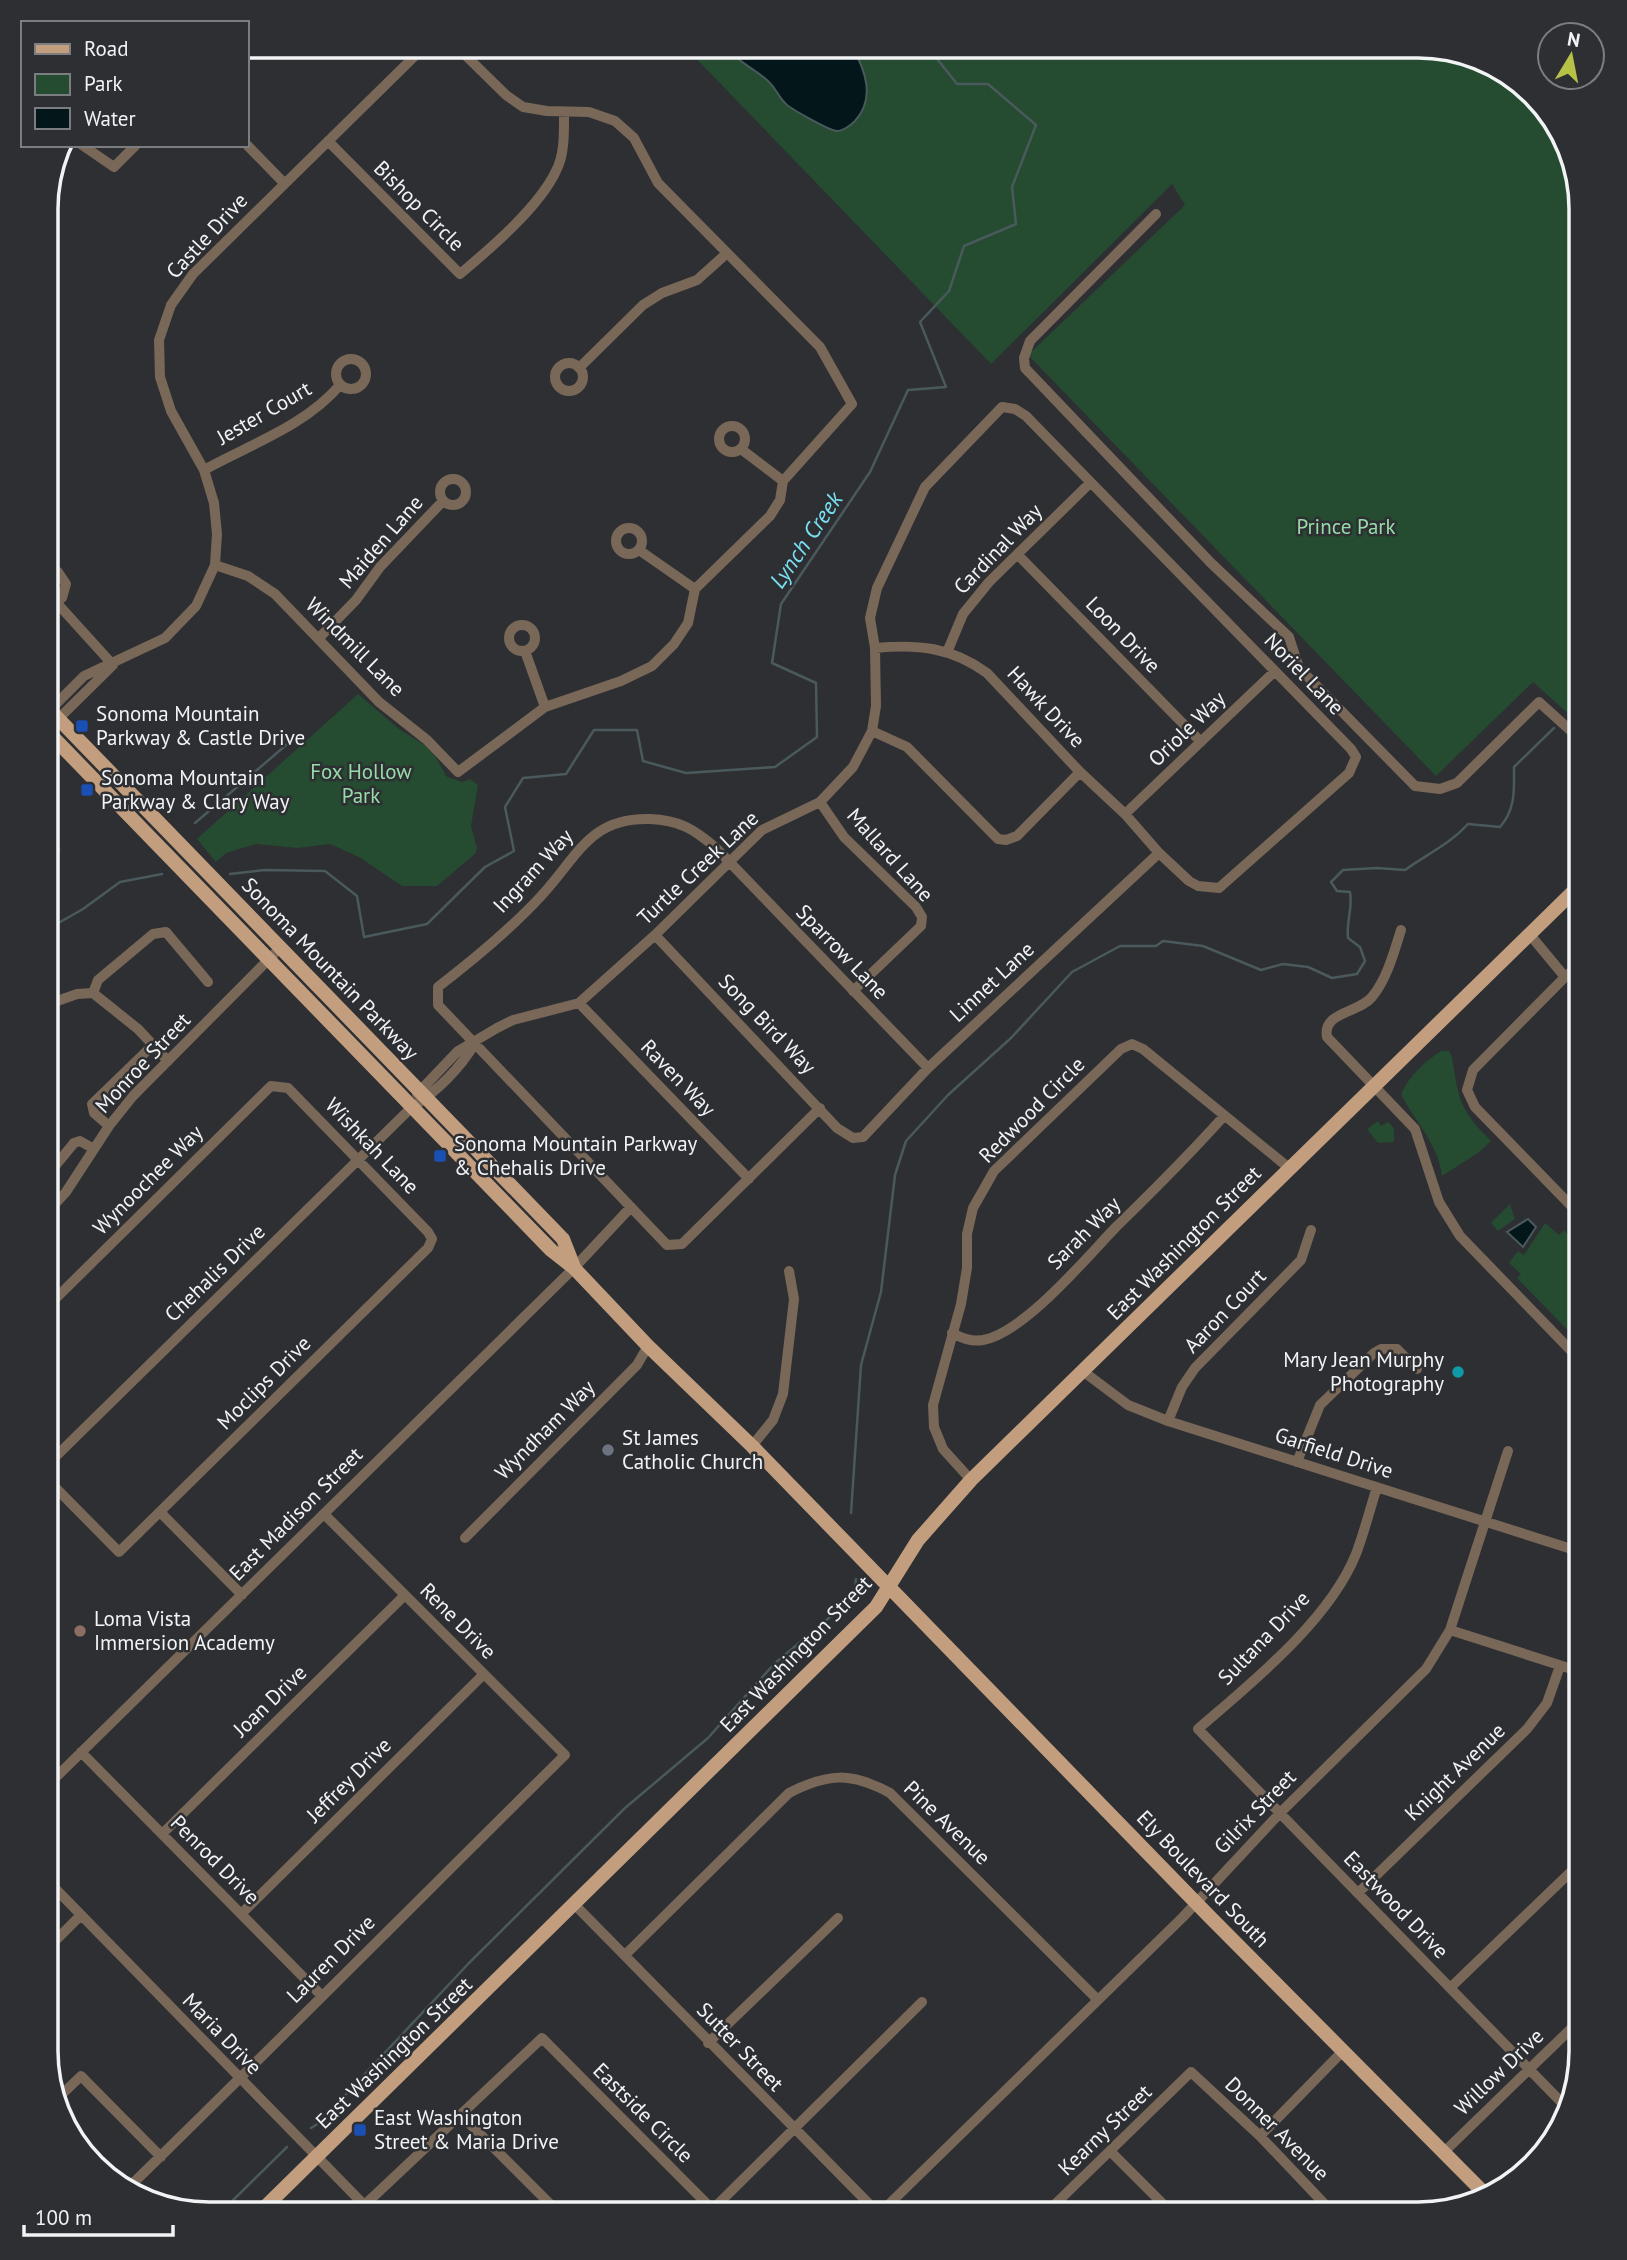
<svg xmlns="http://www.w3.org/2000/svg" width="1627" height="2260" viewBox="0 0 1627 2260" font-family="'PT Sans',sans-serif">
<style>
.green{fill:#254b30}
.water{fill:#03171b;stroke:#4a595c;stroke-width:2}
.lines{fill:none;stroke-linecap:round;stroke-linejoin:round}
.stream{stroke:#4a595c;stroke-width:2.5}
.minor{stroke:#796758;stroke-width:10}
.major{stroke:#c29e7f;stroke-width:14}
.transit-dot{fill:#1a4fb4;stroke:#2d2f33;stroke-width:2.5}
.culture-dot{fill:#0f9aa8;stroke:#2d2f33;stroke-width:2.5}
.worship-dot{fill:#6b7280;stroke:#2d2f33;stroke-width:2.5}
.education-dot{fill:#8d6e63;stroke:#2d2f33;stroke-width:2.5}
.labels{text-anchor:middle;stroke-width:5;stroke-linejoin:round;paint-order:stroke}
.street-label{font-size:21px;fill:#f1f3f5;stroke:#2d2f33}
.park-label{font-size:21px;fill:#96dca9;stroke:#2d2f33}
.poi-label{font-size:21px;fill:#f1f3f5;stroke:#2d2f33;text-anchor:start}
.water-label{font-size:23px;font-style:italic;fill:#78e2f2;stroke:#2d2f33}
.rim{fill:none;stroke:#f1f3f5;stroke-width:3.5}
</style>
<rect width="100%" height="100%" fill="#2d2f33"/>
<path class="green" d="M684,46H1428L1500,68L1559,127L1581,209V725L1533,682L1436,776L1028,355L1185,205L1172,184L991,364Z
M358,694L399,729L426,746L435,756L447,777L463,782L470,779L478,785L471,826L477,848L475,854L437,886H402L359,857L330,844L297,848L256,844L226,853L216,862L197,839Z
M1441,1051H1449L1452,1057C1459,1100 1459,1109 1491,1141L1478,1153L1442,1176C1438,1143 1415,1122 1401,1094C1409,1076 1425,1061 1441,1051Z
M1378,1121L1381,1126L1388,1122L1394,1128V1142L1378,1143L1367,1129Z
M1510,1204L1515,1219L1498,1231L1491,1223Z
M1545,1223L1559,1235L1564,1230L1581,1249V1344L1517,1278L1521,1274L1509,1263L1518,1251L1524,1255Z"/>
<path class="water" d="M727,46H852C865,70 876,98 855,121C851,125 843,131 837,131C830,131 789,108 785,103C778,96 775,87 768,81C754,68 738,63 727,46Z
M1528,1219L1536,1227L1523,1247L1507,1232Z"/>
<g class="lines">
<path class="stream" d="M1568,714L1581,708
M195,823L292,740
M230,874L265,870L325,871L357,896L364,937L427,924L485,867L514,851L505,807L523,778L566,774L594,730H637L643,761L686,773L775,767L817,737L816,683L772,663L781,604L870,472L908,390L946,387L920,322L949,291L964,246L1016,224L1012,187L1036,125L988,84H957L934,55L939,46
M46,930L83,909L120,882L162,874
M851,1513L861,1365L881,1292L895,1175L906,1141L948,1095L1011,1038L1072,972L1120,946H1156L1163,941L1203,946L1261,970L1283,964L1308,967L1332,978L1357,974L1365,961L1360,947L1348,938C1346,920 1353,910 1350,892L1337,891L1331,882L1343,870L1377,868L1405,870C1427,854 1450,844 1468,824L1500,827C1516,809 1514,790 1514,767L1554,728
M311,2128L319,2123L469,1963L625,1808L708,1738L774,1664L854,1597L856,1579
M219,2214L287,2147"/>
<path class="minor" d="M328,141L460,274C491,248 539,207 556,171C565,154 564,131 564,112
M82,145L114,167L136,145
M247,145L284,183
M1156,214L1030,341L1024,358L1025,368L1211,563L1289,637L1299,668L1415,786L1440,789L1457,783L1539,702L1581,740
M336 374a15 15 0 1 1 30 0a15 15 0 1 1-30 0Z
M555 377a14 14 0 1 1 28 0a14 14 0 1 1-28 0Z
M579,368L643,305L662,293L697,280L726,254
M719 439a13 13 0 1 1 26 0a13 13 0 1 1-26 0Z
M741,449L783,481
M204,470C251,444 305,426 340,385
M440 492a13 13 0 1 1 26 0a13 13 0 1 1-26 0Z
M616 541a13 13 0 1 1 26 0a13 13 0 1 1-26 0Z
M639,550L695,589
M1018,555L1201,742
M215,565L248,576L275,594L379,702L427,740L458,772L545,707L621,681L652,666L674,644L688,623L695,589L770,516L780,500L783,481L852,404L820,347L658,183L634,138L615,121L589,112L547,111L523,107L506,95L456,46
M56,602L113,665
M46,604L62,598L66,584L58,572L46,570
M509 638a13 13 0 1 1 26 0a13 13 0 1 1-26 0Z
M319,638L356,600L380,567L443,501
M948,650L963,614L989,582L1090,483
M525,651L545,707
M46,714L84,676L165,638L196,606L215,565L217,534L214,503L204,470L171,411L160,377L159,340L171,305L193,274L425,46
M46,731L111,667
M872,731L907,747L998,839L1006,840L1017,836L1080,772
M820,802L844,837L916,907L922,917L921,926L853,991
M1125,814L1275,671
M46,868L53,861L55,849L46,837
M1401,930C1394,952 1387,979 1372,997C1359,1013 1322,1012 1327,1037L1415,1129L1439,1202L1460,1236L1581,1361
M655,935L837,1128L853,1138L863,1137L928,1068L1159,853
M1531,936L1565,977L1473,1070L1467,1090L1475,1107L1581,1216
M1565,977L1581,963
M93,993L98,980L153,934L166,932L208,982
M579,1003L749,1179
M46,1005L77,994L93,993L138,1029L168,1061
M417,1094L458,1051L497,1028L513,1020L579,1003L655,935L762,830L820,802L853,767L872,731L876,706L875,648L870,618L877,588L925,487L1002,407L1015,409L1026,416L1351,749L1356,757L1349,773L1219,888L1198,886L1189,881L1159,853L1125,814L1080,772L987,673C951,647 918,644 875,648
M820,1108L682,1244L667,1245L438,1005V987C473,960 512,928 542,895C578,856 590,817 650,819C679,820 694,829 716,848L928,1068
M109,1126L94,1113L92,1104L153,1045
M46,1177L74,1143L80,1141L94,1149
M46,1214L66,1192L109,1126L133,1096L274,954
M952,1333C962,1338 971,1342 983,1340C1025,1332 1086,1258 1116,1227C1153,1191 1189,1155 1224,1116
M1084,1372L1128,1405L1168,1421L1581,1552
M1168,1421L1182,1387L1195,1368L1301,1260L1311,1230
M752,1446L773,1420L783,1394L794,1299L789,1271
M1297,1462L1320,1405L1374,1353L1381,1349H1397L1417,1369
M46,1466L412,1107C436,1092 460,1069 475,1043
M46,1478L119,1552L428,1248L432,1239L428,1232L288,1088L271,1086L46,1308
M971,1480L943,1449L934,1427L933,1405L961,1304L967,1268V1234L973,1208L994,1171L1121,1049L1132,1044L1143,1049L1289,1168
M1377,1487C1370,1509 1364,1533 1356,1554C1329,1621 1251,1683 1198,1729L1566,2107
M161,1513L242,1595
M465,1538L637,1365L648,1346
M1450,1630L1581,1672
M81,1752L321,1995
M46,1787L574,1268L631,1207
M162,1834L405,1595
M46,1879L373,2214
M1358,1893L1527,1729L1547,1703L1560,1666
M575,1905L879,2214L1183,1917L1280,1813L1426,1669L1450,1630L1508,1451
M241,1914L484,1674
M46,1950L81,1915
M625,1955L789,1793C828,1773 851,1772 890,1793L1098,2000
M1450,1988L1581,1862
M708,2043L838,1918
M58,2098L81,2076L161,2157
M461,2115L560,2214
M1260,2136L1342,2052
M1111,2152L1173,2214
M1444,2152L1581,2019
M125,2191C273,2047 418,1900 565,1755L324,1514
M712,2210L922,2002
M355,2214L542,2038L717,2214
M1045,2214L1191,2072L1260,2136L1334,2214"/>
<path class="major" d="M46,706L563,1239L574,1267
M46,730L551,1250L574,1268L648,1346L752,1446L1206,1913L1487,2196
M258,2214L876,1607L918,1540L971,1480L1581,884"/>
</g>
<g class="transit-dot">
<rect x="75" y="719" width="14" height="14" rx="3.5"/>
<rect x="80" y="783" width="14" height="14" rx="3.5"/>
<rect x="433" y="1149" width="14" height="14" rx="3.5"/>
<rect x="353" y="2123" width="14" height="14" rx="3.5"/>
</g>
<circle class="culture-dot" cx="1458" cy="1372" r="7"/>
<circle class="worship-dot" cx="608" cy="1450" r="7"/>
<circle class="education-dot" cx="80" cy="1631" r="7"/>
<g class="labels">
<g class="street-label">
<text transform="translate(419 206) rotate(45)" y="7">Bishop Circle</text>
<text transform="translate(207 236) rotate(-47)" y="7">Castle Drive</text>
<text transform="translate(264 413) rotate(-30)" y="7">Jester Court</text>
<text transform="translate(381 542) rotate(-49)" y="7">Maiden Lane</text>
<text transform="translate(998 549) rotate(-46)" y="7">Cardinal Way</text>
<text transform="translate(1123 635) rotate(46)" y="7">Loon Drive</text>
<text transform="translate(355 647) rotate(45)" y="7">Windmill Lane</text>
<text transform="translate(1304 674) rotate(46)" y="7">Noriel Lane</text>
<text transform="translate(1046 707) rotate(47)" y="7">Hawk Drive</text>
<text transform="translate(1187 729) rotate(-44)" y="7">Oriole Way</text>
<text transform="translate(890 855) rotate(48)" y="7">Mallard Lane</text>
<text transform="translate(698 868) rotate(-43)" y="7">Turtle Creek Lane</text>
<text transform="translate(533 871) rotate(-47)" y="7">Ingram Way</text>
<text transform="translate(842 952) rotate(46)" y="7">Sparrow Lane</text>
<text transform="translate(330 969) rotate(46)" y="7">Sonoma Mountain Parkway</text>
<text transform="translate(992 982) rotate(-43)" y="7">Linnet Lane</text>
<text transform="translate(767 1024) rotate(46)" y="7">Song Bird Way</text>
<text transform="translate(143 1063) rotate(-47)" y="7">Monroe Street</text>
<text transform="translate(678 1078) rotate(46)" y="7">Raven Way</text>
<text transform="translate(1032 1110) rotate(-45)" y="7">Redwood Circle</text>
<text transform="translate(372 1146) rotate(46)" y="7">Wishkah Lane</text>
<text transform="translate(148 1180) rotate(-45)" y="7">Wynoochee Way</text>
<text transform="translate(1084 1233) rotate(-45)" y="7">Sarah Way</text>
<text transform="translate(1184 1243) rotate(-45)" y="7">East Washington Street</text>
<text transform="translate(215 1273) rotate(-44)" y="7">Chehalis Drive</text>
<text transform="translate(1225 1311) rotate(-46)" y="7">Aaron Court</text>
<text transform="translate(264 1383) rotate(-45)" y="7">Moclips Drive</text>
<text transform="translate(545 1430) rotate(-45)" y="7">Wyndham Way</text>
<text transform="translate(1334 1453) rotate(18)" y="7">Garfield Drive</text>
<text transform="translate(296 1514) rotate(-45)" y="7">East Madison Street</text>
<text transform="translate(458 1621) rotate(45)" y="7">Rene Drive</text>
<text transform="translate(1264 1638) rotate(-46)" y="7">Sultana Drive</text>
<text transform="translate(796 1654) rotate(-46)" y="7">East Washington Street</text>
<text transform="translate(270 1701) rotate(-44)" y="7">Joan Drive</text>
<text transform="translate(1455 1772) rotate(-44)" y="7">Knight Avenue</text>
<text transform="translate(349 1780) rotate(-45)" y="7">Jeffrey Drive</text>
<text transform="translate(1255 1812) rotate(-46)" y="7">Gilrix Street</text>
<text transform="translate(947 1823) rotate(44)" y="7">Pine Avenue</text>
<text transform="translate(215 1860) rotate(45)" y="7">Penrod Drive</text>
<text transform="translate(1203 1879) rotate(46)" y="7">Ely Boulevard South</text>
<text transform="translate(1396 1905) rotate(46)" y="7">Eastwood Drive</text>
<text transform="translate(331 1959) rotate(-45)" y="7">Lauren Drive</text>
<text transform="translate(222 2034) rotate(46)" y="7">Maria Drive</text>
<text transform="translate(740 2047) rotate(46)" y="7">Sutter Street</text>
<text transform="translate(394 2053) rotate(-44)" y="7">East Washington Street</text>
<text transform="translate(1499 2072) rotate(-44)" y="7">Willow Drive</text>
<text transform="translate(643 2113) rotate(45)" y="7">Eastside Circle</text>
<text transform="translate(1277 2129) rotate(45)" y="7">Donner Avenue</text>
<text transform="translate(1105 2130) rotate(-44)" y="7">Kearny Street</text>
</g>
<g class="park-label">
<text x="1346" y="534">Prince Park</text>
<text x="361" y="779">Fox Hollow<tspan x="361" dy="24">Park</tspan></text>
</g>
<g class="poi-label">
<text x="96" y="721">Sonoma Mountain<tspan x="96" dy="24">Parkway &amp; Castle Drive</tspan></text>
<text x="101" y="785">Sonoma Mountain<tspan x="101" dy="24">Parkway &amp; Clary Way</tspan></text>
<text x="454" y="1151">Sonoma Mountain Parkway<tspan x="454" dy="24">&amp; Chehalis Drive</tspan></text>
<text x="1444" y="1367" text-anchor="end">Mary Jean Murphy<tspan x="1444" dy="24">Photography</tspan></text>
<text x="622" y="1445">St James<tspan x="622" dy="24">Catholic Church</tspan></text>
<text x="94" y="1626">Loma Vista<tspan x="94" dy="24">Immersion Academy</tspan></text>
<text x="374" y="2125">East Washington<tspan x="374" dy="24">Street &amp; Maria Drive</tspan></text>
</g>
<g class="water-label">
<text transform="translate(806 540) rotate(-56)" y="8">Lynch Creek</text>
</g>
</g>
<path d="M0 0H1627V2260H0ZM209 58H1418A151 151 0 0 1 1569 209V2051A151 151 0 0 1 1418 2202H209A151 151 0 0 1 58 2051V209A151 151 0 0 1 209 58Z" fill="#2d2f33" fill-rule="evenodd"/>
<path class="rim" d="M209 58H1418A151 151 0 0 1 1569 209V2051A151 151 0 0 1 1418 2202H209A151 151 0 0 1 58 2051V209A151 151 0 0 1 209 58Z"/>
<rect x="21" y="21" width="228" height="126" fill="#2d2f33" stroke="#7b7d81" stroke-width="2"/>
<rect x="35" y="44" width="35" height="10" fill="#c29e7f" stroke="#7b7d81" stroke-width="2"/>
<text x="84" y="56" font-size="21" fill="#f1f3f5">Road</text>
<rect x="35" y="74" width="35" height="21" fill="#254b30" stroke="#7b7d81" stroke-width="2"/>
<text x="84" y="91" font-size="21" fill="#f1f3f5">Park</text>
<rect x="35" y="108" width="35" height="21" fill="#03171b" stroke="#7b7d81" stroke-width="2"/>
<text x="84" y="126" font-size="21" fill="#f1f3f5">Water</text>
<g transform="translate(1571 56) rotate(10)"><circle r="33" fill="#2d2f33" stroke="#7b7d81" stroke-width="2"/>
<path d="M0-5L12 26L0 18L-12 26Z" fill="#b8c147"/>
<text y="-10" font-size="19" font-weight="bold" text-anchor="middle" fill="#f1f3f5">N</text>
</g>
<path d="M24 2225v10h149v-10" fill="none" stroke="#f1f3f5" stroke-width="3.5"/>
<text x="35" y="2225" font-size="21" fill="#f1f3f5" stroke="#2d2f33" stroke-width="5" paint-order="stroke">100 m</text>
</svg>
